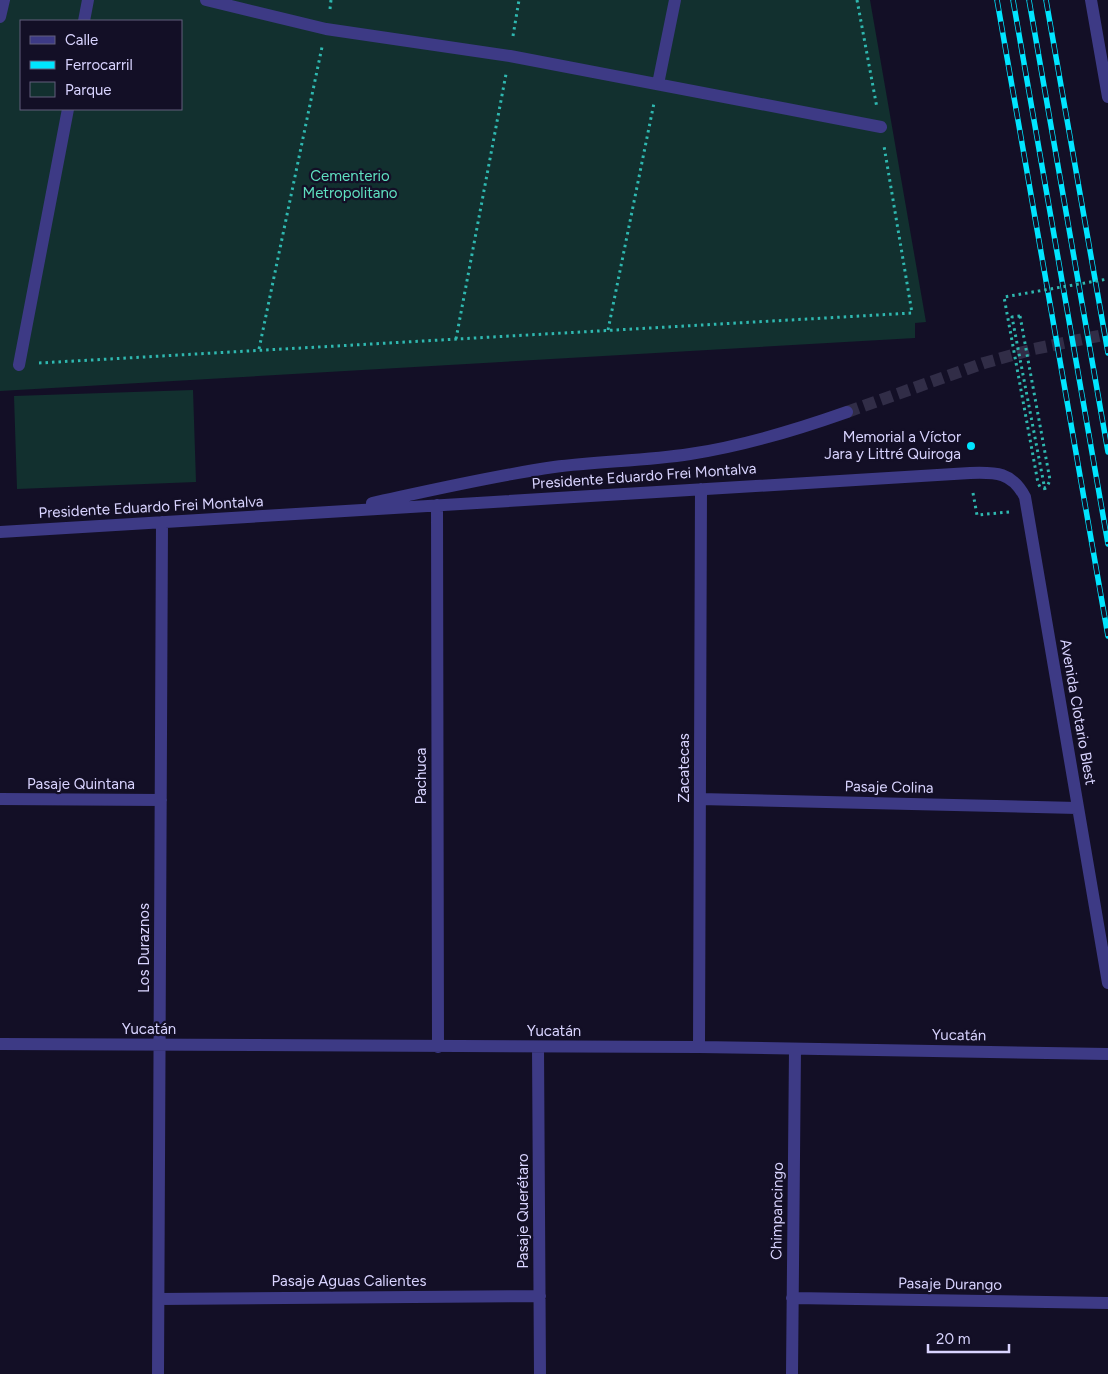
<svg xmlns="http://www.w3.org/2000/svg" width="1108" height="1374" viewBox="0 0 1108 1374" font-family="Figtree,sans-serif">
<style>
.green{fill:#12302f;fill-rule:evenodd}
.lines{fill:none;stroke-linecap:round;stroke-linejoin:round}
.minor-tunnel{stroke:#312d47;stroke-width:12;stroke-dasharray:12 6;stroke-linecap:butt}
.path{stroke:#2fb8b0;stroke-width:3;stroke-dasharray:2.5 4;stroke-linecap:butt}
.minor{stroke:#3d3a85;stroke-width:12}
.rail-casing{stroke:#00e5ff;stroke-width:5.5}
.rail{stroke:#130f26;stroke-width:4;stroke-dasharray:11;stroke-linecap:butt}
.path-bridge{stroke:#2fb8b0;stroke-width:3;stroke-dasharray:2.5 4;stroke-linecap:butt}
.poi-dot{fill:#00e5ff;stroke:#130f26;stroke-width:2}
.labels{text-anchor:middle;stroke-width:4.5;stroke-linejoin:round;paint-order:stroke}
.park-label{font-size:15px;fill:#5fe0c0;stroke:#130f26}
.poi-label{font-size:15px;fill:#d9d4ff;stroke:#130f26;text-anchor:end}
.street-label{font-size:15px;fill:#d9d4ff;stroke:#130f26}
</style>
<rect width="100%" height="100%" fill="#130f26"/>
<path class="green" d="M0,0H870L926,322L915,323V338L0,391ZM21,21H181V109H21Z
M193,390L196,482L17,489L14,396Z"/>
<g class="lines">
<path class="minor-tunnel" d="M847,412L984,363L1034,349L1108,334"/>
<path class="path" d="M857,0L877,108
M330,9L331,0
M513,36L519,0
M1020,316L1012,317L1045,490
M608,330L654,103
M456,339L506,74
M259,349L322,47
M39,363L912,313L884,146
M973,493L977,515L1009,512"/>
<path class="minor" d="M206,0L326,29L510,56L881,127
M1091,0L1108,97
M0,17L4,0
M84,21L88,0
M658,84L675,0
M19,365L68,109
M372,503C432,490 492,476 554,467C599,461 645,461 690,454C744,446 796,430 847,412
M437,505L438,1047
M0,532L970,473C996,472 1012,472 1025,497L1108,983
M0,799L161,800
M700,799L1077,808
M0,1044L699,1047L1108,1054
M538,1047L540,1374
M699,1047L701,489
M792,1298L1108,1303
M159,1299L540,1296
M158,1374L162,522
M792,1374L795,1049"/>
<g class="rail-casing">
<path id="rail" d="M997,0L1108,636
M1013,0L1108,544
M1029,0L1108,452
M1046,0L1108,353"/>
</g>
<use href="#rail" class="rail"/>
<path class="path-bridge" d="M1020,316L1050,480L1047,487L1044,488L1040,487L1038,483L1004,297L1108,279"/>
</g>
<circle class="poi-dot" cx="971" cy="446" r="5"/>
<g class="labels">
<g class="park-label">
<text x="350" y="181">Cementerio<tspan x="350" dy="17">Metropolitano</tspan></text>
</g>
<g class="poi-label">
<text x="961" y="442">Memorial a Víctor<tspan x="961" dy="17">Jara y Littré Quiroga</tspan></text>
</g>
<g class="street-label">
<text transform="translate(644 476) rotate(-4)" y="5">Presidente Eduardo Frei Montalva</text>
<text transform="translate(151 507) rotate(-3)" y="5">Presidente Eduardo Frei Montalva</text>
<text transform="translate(1078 712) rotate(80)" y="5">Avenida Clotario Blest</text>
<text transform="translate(684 768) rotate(-90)" y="5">Zacatecas</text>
<text transform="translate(421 776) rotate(-90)" y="5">Pachuca</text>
<text x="81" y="789">Pasaje Quintana</text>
<text transform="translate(889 787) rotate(1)" y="5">Pasaje Colina</text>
<text transform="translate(144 948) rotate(-90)" y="5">Los Duraznos</text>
<text x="149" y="1034">Yucatán</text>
<text x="554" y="1036">Yucatán</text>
<text transform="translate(959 1035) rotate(1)" y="5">Yucatán</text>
<text transform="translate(523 1211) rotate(-90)" y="5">Pasaje Querétaro</text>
<text transform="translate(777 1211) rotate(-89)" y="5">Chimpancingo</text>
<text x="349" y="1286">Pasaje Aguas Calientes</text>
<text transform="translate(950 1284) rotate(1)" y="5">Pasaje Durango</text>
</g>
</g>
<rect x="20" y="20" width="162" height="90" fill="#130f26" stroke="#625e7d"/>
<rect x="30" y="36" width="25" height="8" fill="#3d3a85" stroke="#625e7d"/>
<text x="65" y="45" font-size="15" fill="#d9d4ff">Calle</text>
<rect x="30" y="61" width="25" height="8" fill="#00e5ff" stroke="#625e7d"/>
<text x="65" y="70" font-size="15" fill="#d9d4ff">Ferrocarril</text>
<rect x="30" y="82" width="25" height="15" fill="#12302f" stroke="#625e7d"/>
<text x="65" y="95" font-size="15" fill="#d9d4ff">Parque</text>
<path d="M928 1344v8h81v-8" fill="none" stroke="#d9d4ff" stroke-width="2.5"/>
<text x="936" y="1344" font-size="15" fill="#d9d4ff" stroke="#130f26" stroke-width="4" paint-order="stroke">20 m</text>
</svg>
